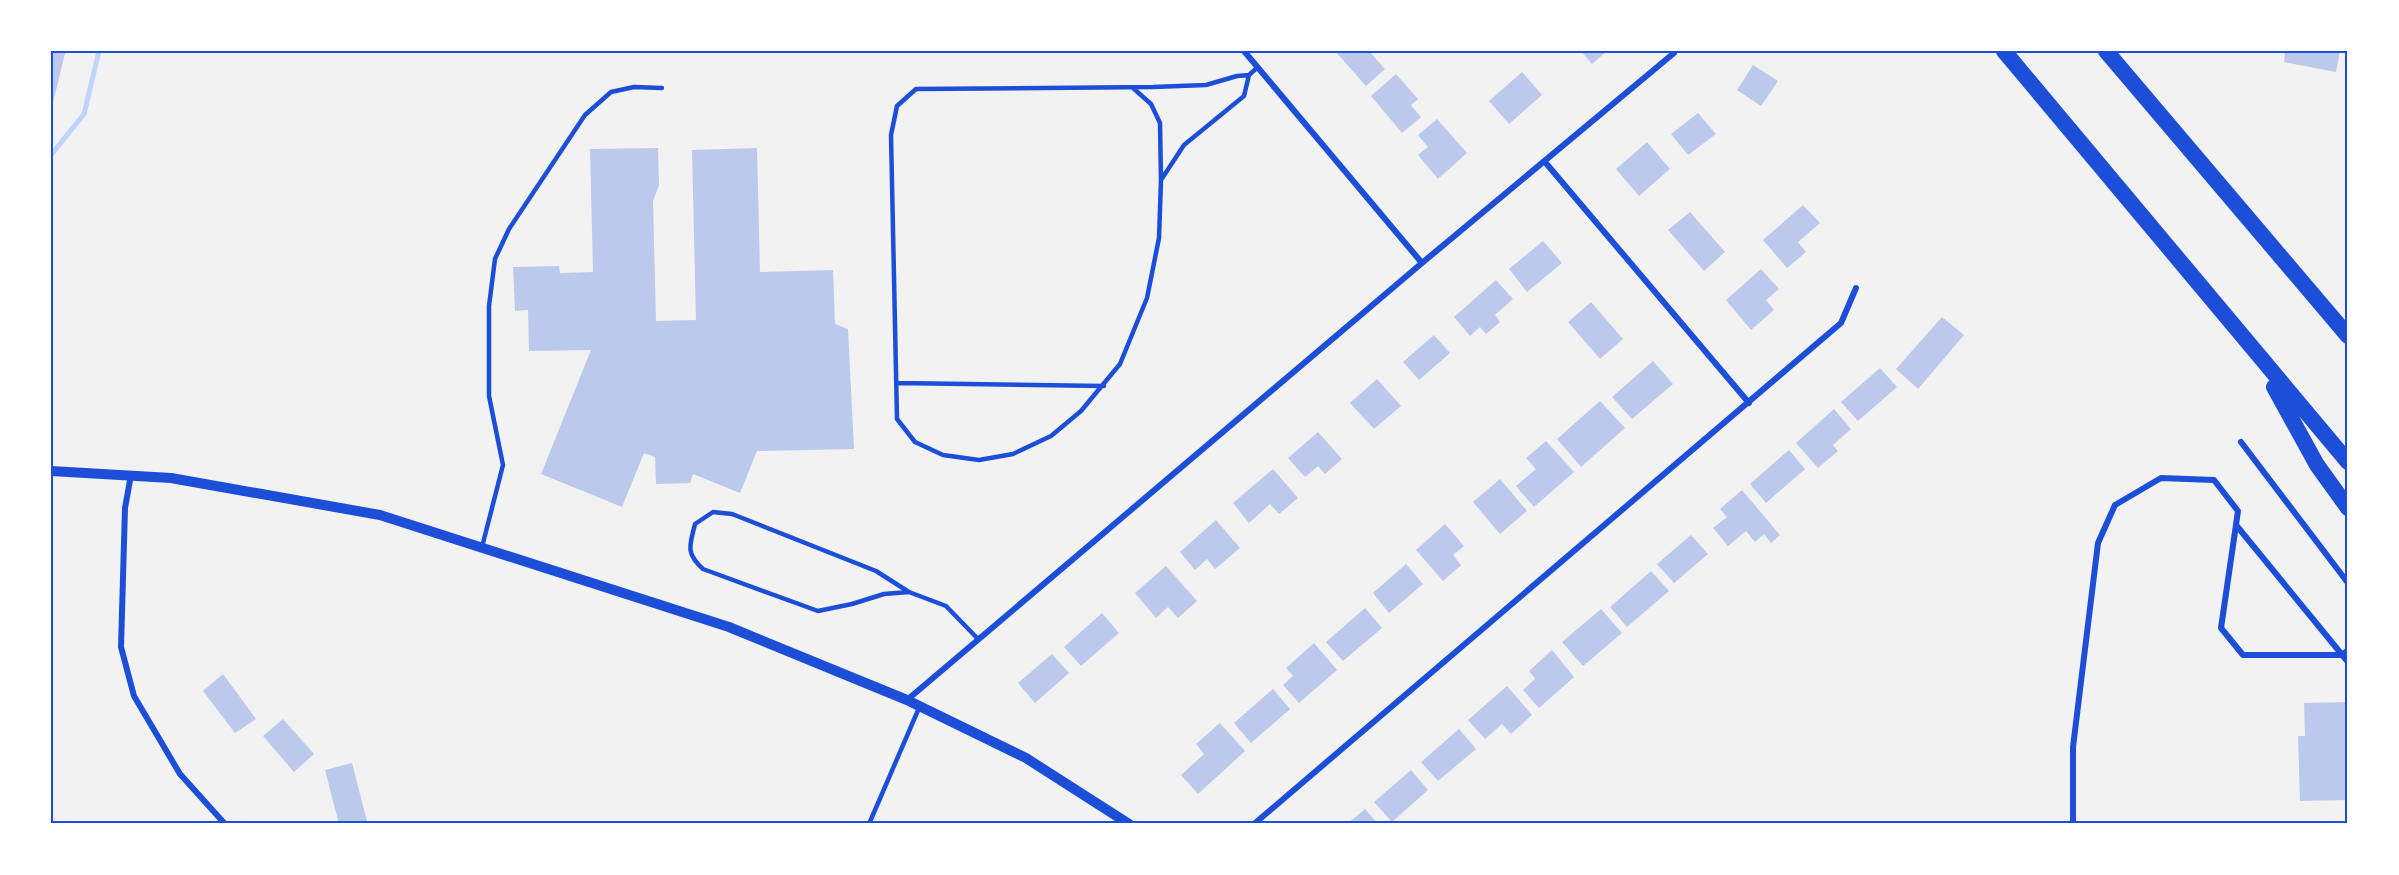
<svg xmlns="http://www.w3.org/2000/svg" width="2399" height="875" viewBox="0 0 2399 875" font-family="'Nunito Sans',sans-serif">
<style>
.lines{fill:none;stroke-linecap:round;stroke-linejoin:round}
.stream{stroke:#bfd3fe;stroke-width:5}
.building{fill:#bdc9ec}
.service{stroke:#1d4ed8;stroke-width:4.5}
.minor{stroke:#1d4ed8;stroke-width:6}
.tertiary{stroke:#1d4ed8;stroke-width:10}
.motorway{stroke:#1d4ed8;stroke-width:16}
.neatline{fill:none;stroke:#1d4ed8;stroke-width:2}
</style>
<rect width="100%" height="100%" fill="#f2f2f2"/>
<g class="lines">
<path class="stream" d="M51,155L84,114L99,51"/>
</g>
<path class="building" d="M51,51L65,53L52,107H51Z
M1335,51H1369L1385,69L1366,86Z
M1581,51H1607L1592,64Z
M2285,51H2340L2336,72L2284,62Z
M1753,65L1778,81L1761,106L1737,90Z
M1522,72L1542,95L1509,124L1489,101Z
M1396,74L1418,99L1411,105L1421,117L1402,133L1371,96Z
M1698,113L1716,134L1688,155L1671,134Z
M1437,119L1467,153L1438,179L1418,155L1428,147L1418,135Z
M1647,142L1670,169L1639,196L1616,169Z
M658,148L659,185L653,201L656,321L696,320L692,150L757,148L760,272L833,270L835,324L848,329L854,449L757,451L740,493L693,474L690,483L656,484L655,457L644,453L622,507L541,474L591,350L529,351L528,310L515,311L513,267L559,266L560,273L593,272L590,149Z
M1803,205L1820,223L1798,242L1806,252L1787,268L1763,240Z
M1690,212L1725,252L1704,271L1668,230Z
M1543,241L1562,263L1527,292L1509,269Z
M1761,269L1779,289L1766,300L1774,310L1751,330L1726,300Z
M1496,280L1513,299L1495,315L1500,322L1486,334L1480,327L1470,336L1454,317Z
M1591,302L1623,339L1600,359L1568,322Z
M1942,317L1964,335L1918,389L1896,369Z
M1434,335L1450,353L1419,380L1403,362Z
M1653,361L1673,384L1632,419L1612,397Z
M1880,368L1897,387L1858,421L1841,402Z
M1377,379L1401,406L1374,429L1350,403Z
M1600,401L1625,428L1581,467L1557,439Z
M1834,409L1851,429L1833,445L1838,451L1818,468L1796,443Z
M1318,432L1342,459L1325,474L1318,466L1305,477L1288,458Z
M1546,441L1574,472L1534,507L1516,486L1536,469L1526,458Z
M1789,450L1805,469L1766,503L1750,484Z
M1273,469L1298,498L1279,514L1270,504L1249,523L1233,503Z
M1500,479L1527,511L1500,534L1473,502Z
M1742,490L1780,535L1771,543L1764,534L1755,542L1746,531L1728,546L1713,528L1727,517L1720,509Z
M1216,520L1240,548L1215,569L1207,559L1195,570L1180,552Z
M1445,524L1464,546L1453,555L1461,565L1443,581L1416,550Z
M1691,535L1708,554L1674,583L1657,564Z
M1406,564L1423,584L1389,613L1373,593Z
M1166,566L1197,601L1178,618L1168,607L1156,618L1135,593Z
M1651,571L1669,591L1627,627L1610,607Z
M1365,608L1382,628L1343,661L1326,642Z
M1601,609L1622,633L1583,666L1562,642Z
M1102,613L1119,633L1081,666L1064,647Z
M1314,643L1337,670L1299,703L1283,685L1293,676L1286,668Z
M1552,650L1574,677L1539,708L1523,690L1535,679L1529,671Z
M1052,654L1069,673L1035,703L1018,683Z
M223,674L256,719L235,733L203,691Z
M1507,686L1532,715L1511,734L1502,724L1485,739L1468,720Z
M1273,689L1290,709L1251,743L1234,723Z
M2348,702V800L2300,801L2298,736H2305L2304,703Z
M283,719L314,754L294,772L263,736Z
M1220,723L1245,751L1198,794L1181,775L1204,754L1196,744Z
M1459,729L1476,749L1438,781L1421,762Z
M352,763L367,821L355,824H339L325,770Z
M1411,770L1428,790L1392,822L1374,802Z
M1365,809L1378,824H1347Z"/>
<g class="lines">
<path class="service" d="M1133,88L1151,104L1160,123L1161,180L1159,238L1147,298L1120,364L1081,411L1051,436L1013,454L979,460L943,455L915,442L897,419L891,135L897,106L916,89L1153,87L1206,85L1237,76L1249,75
M1161,180L1184,145L1244,96L1249,75L1258,67
M897,383L1104,386
M482,547L503,465L489,396V306L495,259L509,229L585,115L611,92L634,87L662,88
M909,592L884,594L852,604L818,611L703,569C685,553 690,545 695,524L713,512L732,514L876,571L909,592L946,606L978,639
M869,824L919,708"/>
<path class="minor" d="M1244,51L1422,263
M1545,162L1749,403
M2241,442L2348,583
M131,475L125,508L121,647L134,696L180,774L225,824
M2236,525L2348,662
M907,700L1422,263L1674,53L1673,51
M1254,824L1841,323L1856,288
M2073,824V747L2098,543L2115,505L2161,478L2214,480L2238,511L2221,628L2243,655H2342L2348,650"/>
<path class="tertiary" d="M51,471L171,478L380,515L729,627L907,700L1026,758L1129,824"/>
<path class="motorway" d="M2004,51L2348,462
M2106,51L2348,336
M2274,387L2317,465L2348,508"/>
</g>
<rect width="2399" height="875" fill="none" stroke="#ffffff" stroke-width="105"/>
<rect x="52" y="52" width="2294" height="770" class="neatline"/>
</svg>
